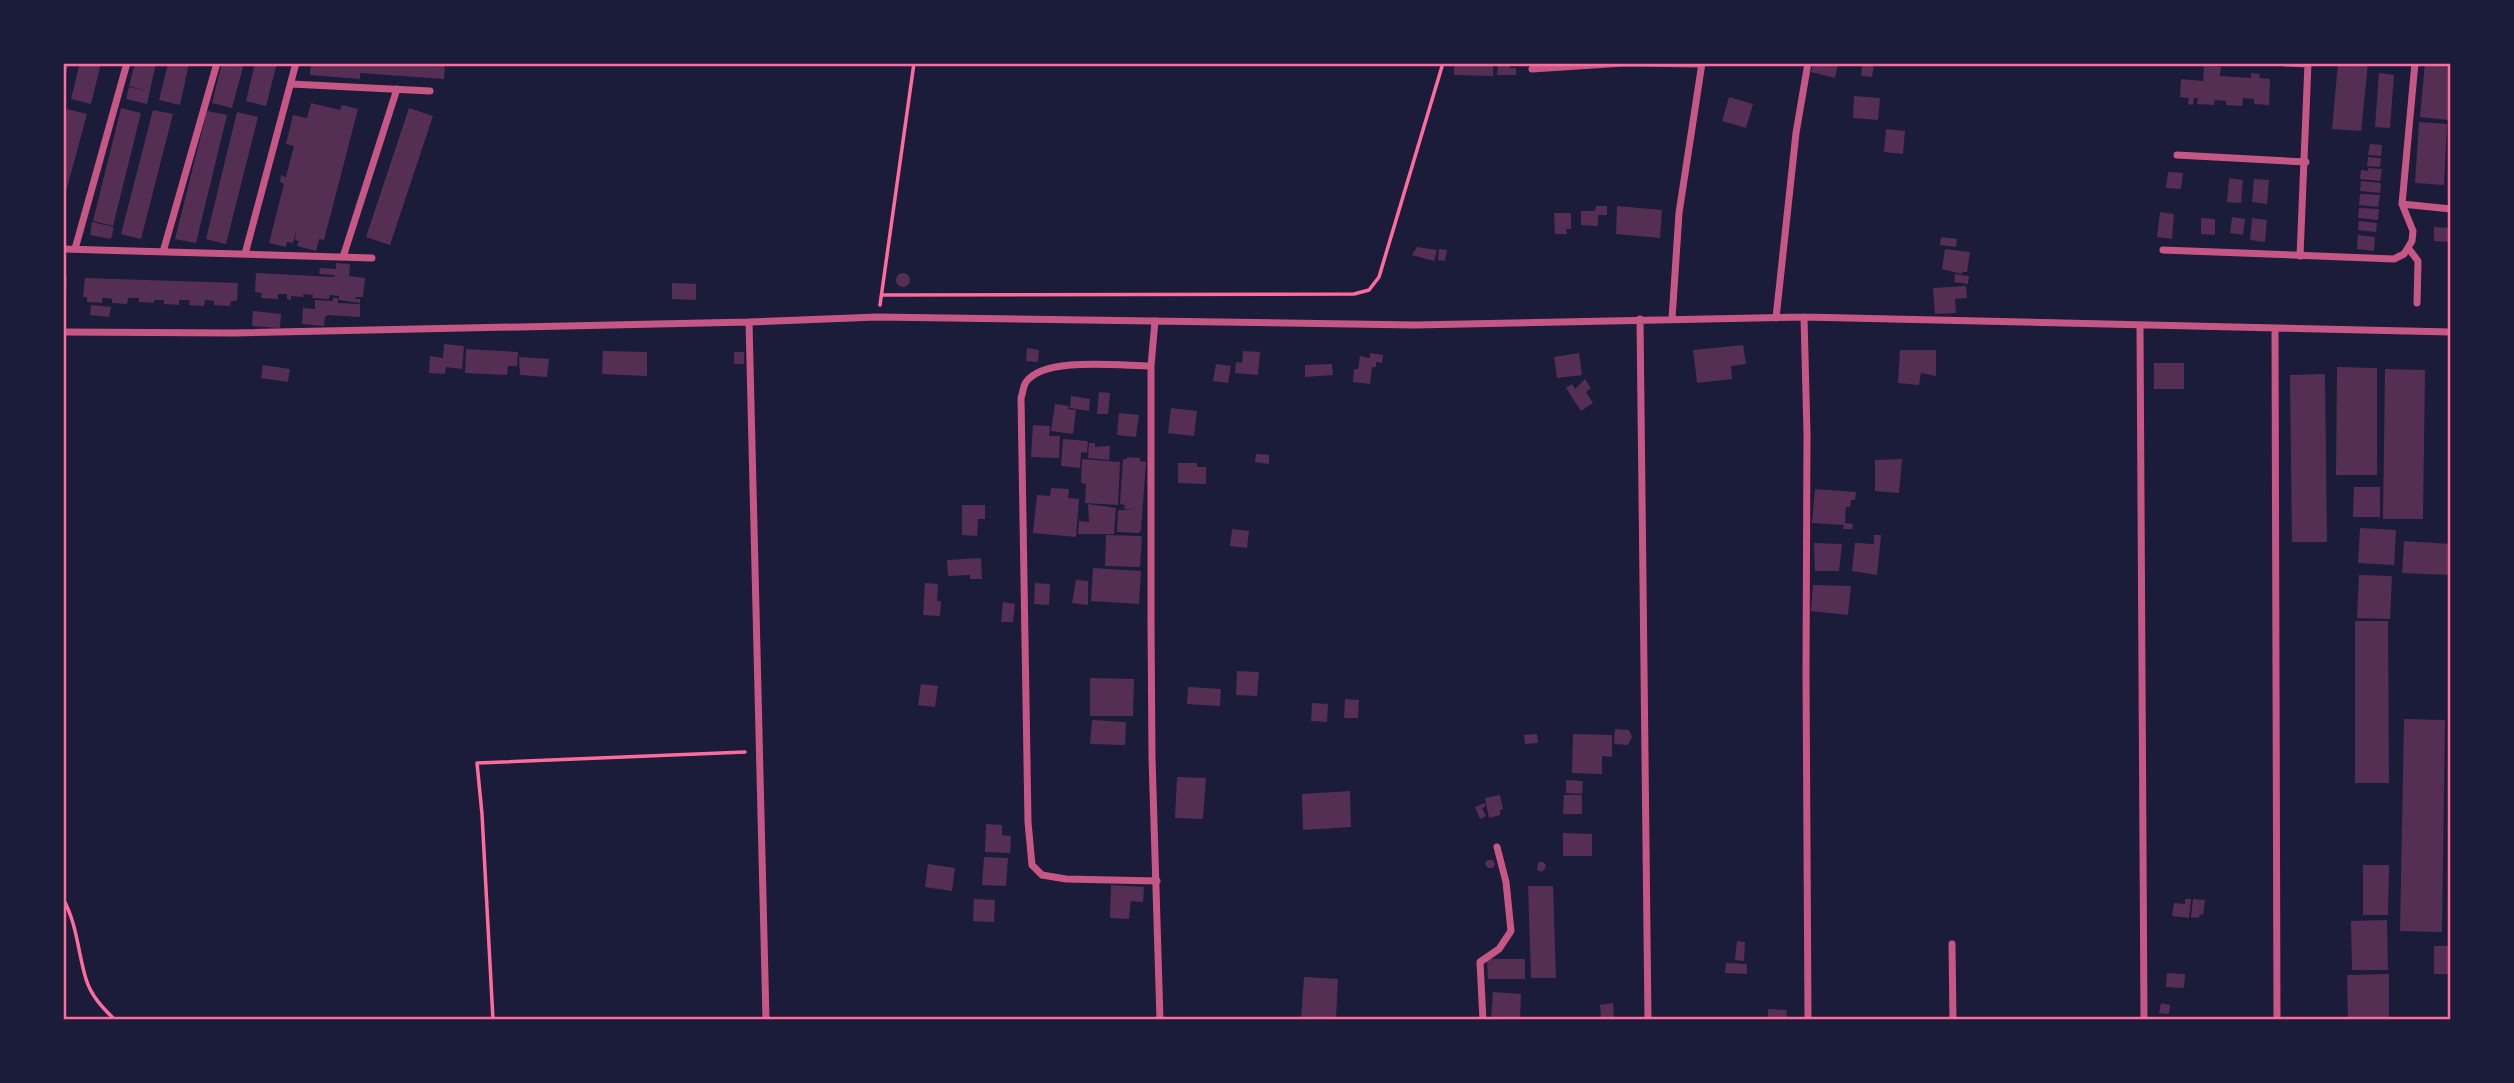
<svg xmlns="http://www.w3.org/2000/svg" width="2514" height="1083" viewBox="0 0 2514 1083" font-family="'Public Sans',sans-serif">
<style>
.building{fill:#542f53}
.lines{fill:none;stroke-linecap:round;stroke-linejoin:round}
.path{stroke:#ff6b9d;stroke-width:3.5}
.minor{stroke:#c65784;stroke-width:7}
.neatline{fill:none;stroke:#ff6b9d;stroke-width:2.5}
</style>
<rect width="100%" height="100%" fill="#1b1b3a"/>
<path class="building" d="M63,63H69L64,82H63Z
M80,63H101L91,104L71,99Z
M135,63H156L147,104L126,99L129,87L146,91L129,86Z
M168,63H189L180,105L159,100Z
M222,63H244L232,108L212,103Z
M255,63H277L266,106L246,101Z
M311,63H445L444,79L360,73V79L310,75Z
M1454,63H1493V76L1454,75Z
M1498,63H1510V68H1516V75H1497Z
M1813,63H1838L1835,78L1811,72Z
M2338,63H2368L2361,131L2332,129Z
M2425,63H2451L2448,120L2420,117Z
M1862,66H1874L1872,77L1861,76Z
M2204,66L2221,67L2220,76L2251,78V73L2260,74L2259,78L2270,79L2269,105L2254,104V99L2243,98L2242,106L2226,105V101L2215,100L2214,105L2197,104L2198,98H2194L2193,105L2188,104L2189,98L2180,97L2181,79L2203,81Z
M2379,73L2394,75L2390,128L2375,127Z
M1854,96L1880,98L1878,120L1853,118Z
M1729,97L1753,104L1746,128L1722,121Z
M311,103L340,110L342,105L358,109L324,240L319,239L316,251L297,246L299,241L295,240L296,231L293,243L287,242L286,247L269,243L284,184L280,182L281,175L286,177L294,146L286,144L293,115L307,118Z
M121,108L141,113L113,226L93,221Z
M409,108L433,116L390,245L366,237Z
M67,109L87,114L64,199L63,124Z
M153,110L173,114L141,239L121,234Z
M207,111L227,115L196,243L175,239Z
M237,112L258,117L226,244L206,239Z
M2419,122L2447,124L2444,185L2415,183Z
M1886,129L1905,131L1903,154L1884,152Z
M2370,144L2382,145L2381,156L2368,155Z
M2368,157L2381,158L2380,167L2367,166Z
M2368,168L2382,169L2380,181L2360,179L2361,170L2368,171Z
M2168,172L2183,173L2181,189L2166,188Z
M2229,178L2243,180L2241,203L2227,202Z
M2254,179L2269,180L2267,204L2252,202Z
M2361,181L2381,183L2380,193L2360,191Z
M2360,194L2380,195L2378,207L2359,205Z
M1596,206H1607V215H1598V226L1581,225V211H1595Z
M1617,206L1662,210L1660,238L1616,234Z
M2359,208L2379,209L2378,220L2358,218Z
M2160,212L2174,214L2172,239L2157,237Z
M1554,213H1571V229H1566L1567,234H1555Z
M2232,217L2245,219L2243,235L2230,233Z
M2201,218L2215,219V235L2201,234Z
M2252,218L2267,220L2265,242L2250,240Z
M2359,221L2377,223L2376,232L2358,230Z
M92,222L114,227L111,239L90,235Z
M2434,227L2451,228V242L2434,241Z
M2358,235L2375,237L2374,251L2357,249Z
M1941,237L1957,239L1956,247L1940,245Z
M1417,247L1437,250L1434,261L1412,255Z
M1439,249L1447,250L1445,261L1438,260Z
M1945,249L1970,252L1967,272H1962V274L1942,269Z
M336,263L350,264L349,276L365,278L363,297H356L355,299H360V303L339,300V296L330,295L329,299L312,298L313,295L303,294L304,297L291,296V300L287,299V294H278V299L261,298L262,293L255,292L256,273L334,277L335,275L319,274L320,268L336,269Z
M896 280a7 7 0 1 1 14 0a7 7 0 1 1-14 0Z
M1955,274L1969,276L1968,284L1954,282Z
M63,277H67L66,295H63Z
M85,278L238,283L237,301H231L230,306L214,305V301L205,300L204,306L189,305L190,300H179V305L164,304V300H154V303L139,302V298H128L127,304L112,303V299L107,298H102V303L87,302V297H83Z
M672,283L696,284V300L672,299Z
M1966,286L1967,298L1955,299L1956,313L1935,314L1933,288Z
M333,298H338V303L360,304V317L328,315L325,317L324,326L302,324L303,308L315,309V300L333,301Z
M91,305L111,307L109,317L90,315Z
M253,311L281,314L280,328L252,326Z
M444,344L464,346L462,369L446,367L445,374L429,373L430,356L443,358Z
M1743,345L1746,364L1731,366L1732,379L1697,383L1693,350Z
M1027,348L1039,350L1038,362L1026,361Z
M466,349L518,352L517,366H508L507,375L465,373Z
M1900,350H1936V376L1921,373L1919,385L1898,383Z
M603,351L647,352V376L602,374Z
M1243,351L1260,352L1258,375L1235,373L1236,362L1242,363Z
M734,352H744V364H734Z
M1370,353L1383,355L1382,363L1376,362V367H1372L1370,384L1353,382L1354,369H1358L1360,356L1370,358Z
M1579,353L1582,375L1557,378L1554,357Z
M519,357L549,359L547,377L520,375Z
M2154,363H2184V389H2154Z
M1216,364L1231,366L1228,383L1213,381Z
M1332,364L1333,375L1305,377V365Z
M263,365L290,369L288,382L261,378Z
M2337,367L2377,368V475H2336Z
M2385,369L2425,370L2423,519H2383Z
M2325,374L2327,542H2292L2290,375Z
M1585,379L1591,388L1586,392L1593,403L1581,411L1566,388L1572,384L1575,389Z
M1099,392L1110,393L1108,414H1097Z
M1071,396L1090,399L1089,411L1070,408Z
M1055,404L1069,406L1068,409L1076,410L1073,434L1051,431Z
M1171,408L1197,411L1194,436L1168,433Z
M1119,413L1139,415L1136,437L1117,435Z
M1033,425L1050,426L1049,436H1060L1059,458L1031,457Z
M1063,439L1088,441L1087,453L1081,452L1080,468L1061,466Z
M1089,443H1095V447L1110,446L1109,460L1088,458Z
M1256,454L1269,455V464L1255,462Z
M1127,457L1140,458V461L1146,462L1141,530L1139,533L1117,532L1118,510H1135L1124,509L1125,505L1120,504L1123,459H1127Z
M1082,459L1120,462L1118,505L1085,503L1086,484L1081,483Z
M1902,459L1899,493L1875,491V460Z
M1178,463H1197V467H1206V484L1178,483Z
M2354,487H2380V517H2353Z
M1051,488L1069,489L1068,498L1079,499L1076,537L1033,533L1037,495L1050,496Z
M1815,489L1856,492L1855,500H1851L1850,507H1846L1845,523L1853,524L1852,529H1843L1844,525L1812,523Z
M1088,504L1116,508L1114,534H1078L1079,521L1089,522Z
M962,505H985V519H978L977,536L962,535Z
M2360,528L2396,530L2394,565L2358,563Z
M1232,529L1249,531L1247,548L1230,546Z
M1106,535L1142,536L1140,567L1105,566Z
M1874,535H1881L1877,575L1852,571L1855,543L1874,544Z
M2404,541L2451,544V575L2402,573Z
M1814,543L1842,544L1839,571H1815Z
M981,558L982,579H970V575L948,576L947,560Z
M1093,568L1141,571L1139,604L1091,601Z
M2359,575L2392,576L2390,619L2357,618Z
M1076,580L1088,581V605L1072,603Z
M925,583L938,584L937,601H941L940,616L923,615Z
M1035,583L1050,584L1049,605L1034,604Z
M1813,585L1851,586L1848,615L1811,611Z
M1003,602L1015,604L1013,622H1001Z
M2355,621H2388L2389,783H2355Z
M1237,671L1259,672L1257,696L1236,695Z
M1090,678L1134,679L1133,716H1090Z
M921,684L938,686L935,707L918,705Z
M1188,687L1221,689L1220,706L1187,704Z
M1345,699L1359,700L1358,718H1344Z
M1312,703L1328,704L1327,722L1311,721Z
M2404,719L2445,720L2442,932L2400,931Z
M1092,720L1126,722L1125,745L1090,744Z
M1615,729L1629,730L1632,737L1628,745L1614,744Z
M1537,734L1538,743L1525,744L1524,735Z
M1573,734L1612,735V757L1602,756V774L1572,773Z
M1177,777L1206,778L1203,819L1175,818Z
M1566,780L1583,781L1582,794L1566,793Z
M1350,791L1351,827L1303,830L1302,794Z
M1500,795L1503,809L1500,810V815L1489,818L1485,798Z
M1564,795H1582V814H1563Z
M1484,803L1486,806L1482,808L1486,816L1480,819L1475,807Z
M986,824L1002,825V835L1011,836L1010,853L985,852Z
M1563,833L1592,834V856H1563Z
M984,857L1008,858L1006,886L982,885Z
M1487,860H1493L1495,864L1493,868H1488L1485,864Z
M1538,862H1543L1546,865L1545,869L1541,872L1537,870Z
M928,864L955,868L952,891L925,887Z
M2363,865H2389L2388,915H2363Z
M1111,885L1144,887L1143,902L1131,901L1129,919L1110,918Z
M1528,886H1553L1556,978H1531Z
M974,899L995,900L994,922L973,921Z
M2185,899H2191L2189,918L2172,916L2174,903L2185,904Z
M2193,899L2205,900L2203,915L2200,914L2199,918L2191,917Z
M2387,920L2388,970H2352L2351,921Z
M1737,941L1745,942L1744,961L1735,960Z
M2434,946H2451V974H2434Z
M1487,959H1525V979H1488Z
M1726,963L1747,964V974L1725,973Z
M2167,973L2185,974L2184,988L2166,987Z
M2389,974V1020H2348L2347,975Z
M1304,977L1338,979L1336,1020H1301Z
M1493,992L1521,994L1520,1020H1491Z
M1613,1003L1614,1018L1601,1019L1600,1005Z
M2161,1003L2170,1005L2169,1014L2159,1013Z
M1768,1009L1787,1010L1786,1020H1768Z"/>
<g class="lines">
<path class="path" d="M883,295L1354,294L1369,290L1379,277L1443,63
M880,305L914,63
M63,899C77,923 78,953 86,979C91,996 103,1008 115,1020
M493,1020L482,814L477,763L745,752"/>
<path class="minor" d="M1624,63L1701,64
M2286,63L2308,64
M1532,69L1624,63
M291,84L430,91
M2177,155L2306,162
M2402,204L2451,209
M63,249L372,258
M75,249L127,63
M2409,249L2418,261L2417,303
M2163,250L2394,259L2404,254L2412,241L2413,231L2402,204L2415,63
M163,252L217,63
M245,254L296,63
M2300,256L2308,63
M343,257L397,89
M1804,317L1807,434L1806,672L1808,1020
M1776,318L1796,133L1808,63
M1640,319L1648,1020
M1672,319L1679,213L1702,63
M1155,321L1151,366V621L1152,757L1160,1020
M749,322L766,1020
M2140,327L2144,1020
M2275,329L2277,1020
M63,332L235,333L749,322L877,317L1415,325L1804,317L2451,332
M1151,366C1121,366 1045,356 1026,382C1023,386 1023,393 1021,398L1028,822L1032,865L1042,875L1066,879L1157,881
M1952,944L1953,1020
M1483,1020L1480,962L1499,949L1511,931L1506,882L1497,847"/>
</g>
<rect width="2514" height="1083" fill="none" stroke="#1b1b3a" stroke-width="130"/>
<rect x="65" y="65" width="2384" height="953" class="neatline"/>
</svg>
